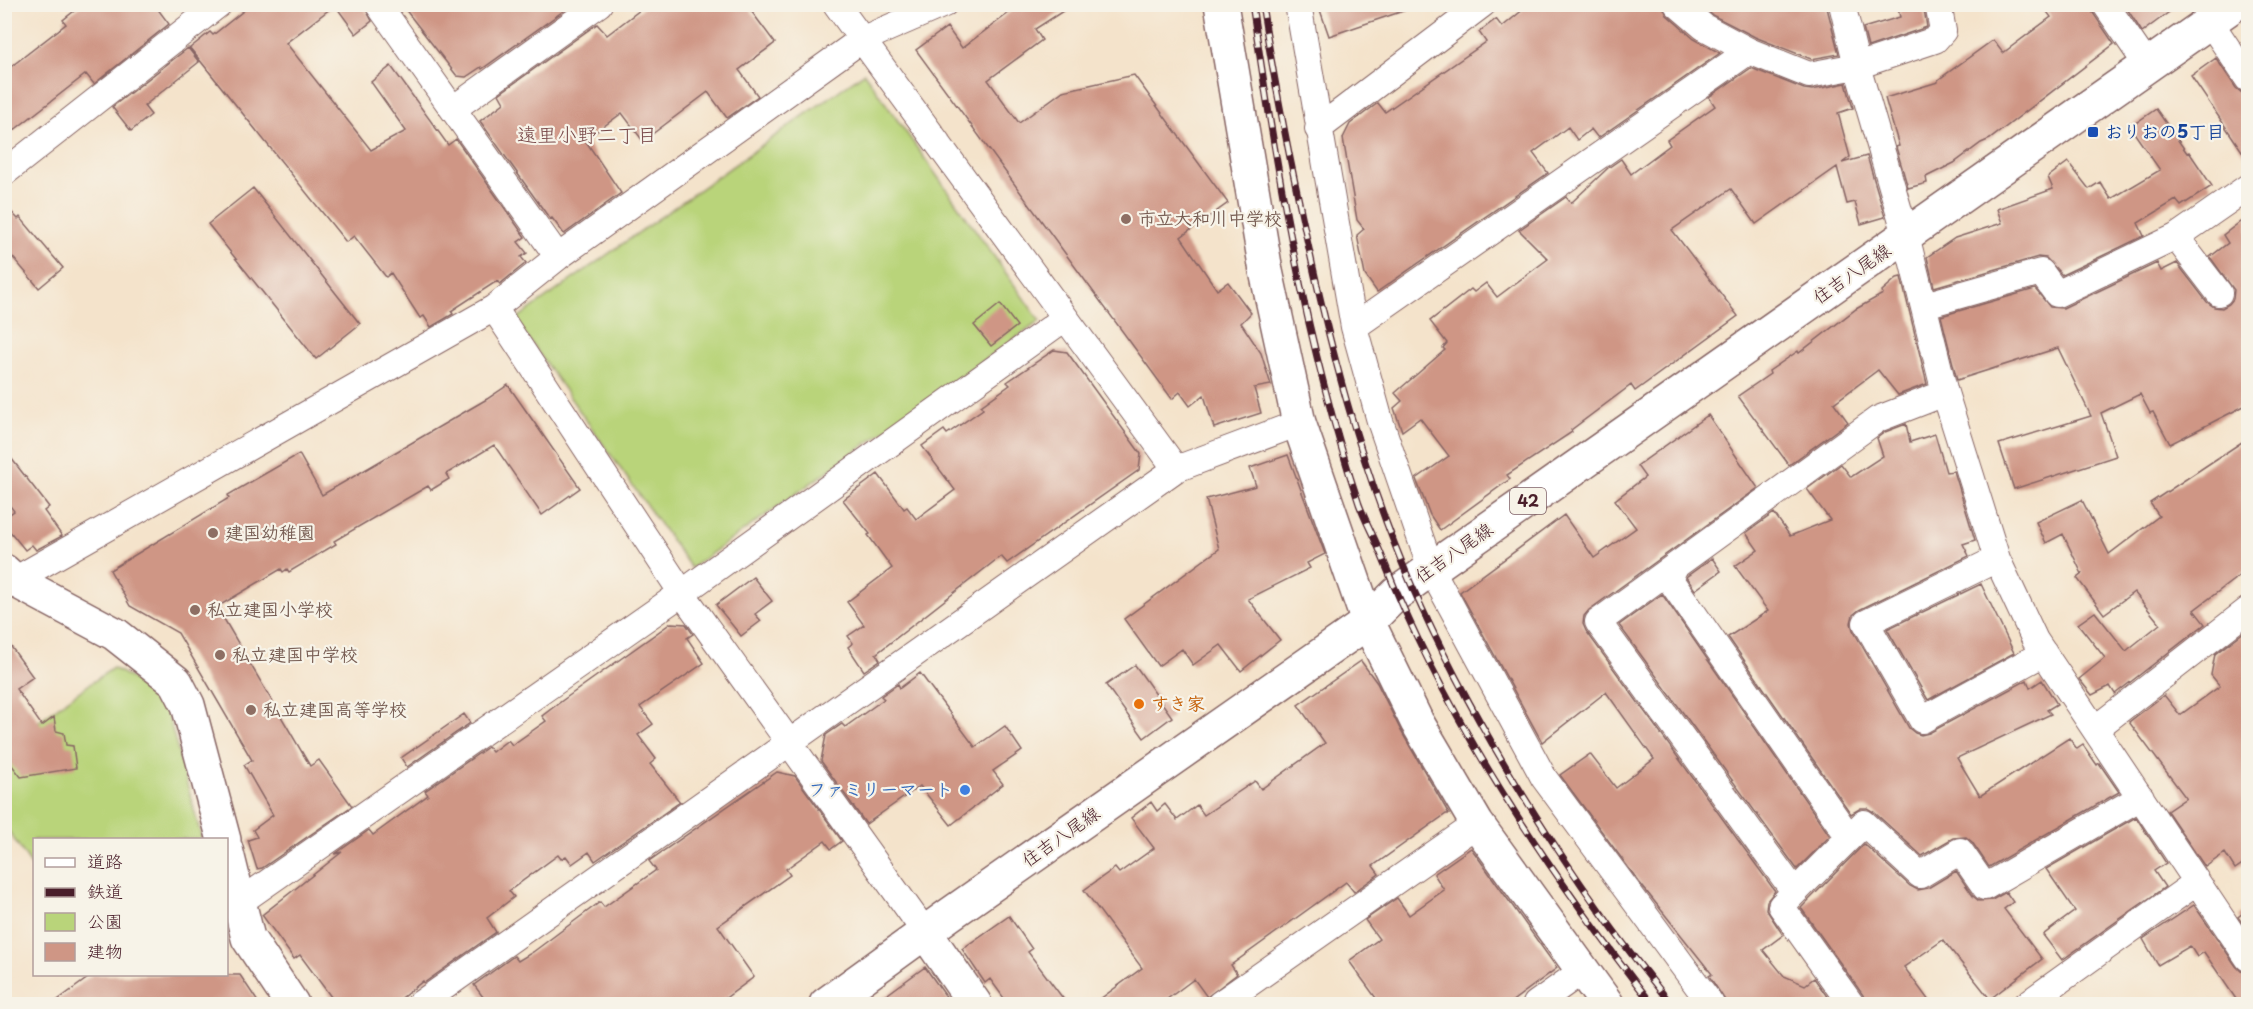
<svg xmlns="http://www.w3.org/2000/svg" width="2253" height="1009" viewBox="0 0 2253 1009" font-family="'Playpen Sans','Klee One',sans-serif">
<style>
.green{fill:#b9d47a;stroke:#827a52;stroke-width:1.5}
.building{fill:#cf9685}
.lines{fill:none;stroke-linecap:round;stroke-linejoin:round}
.minor-casing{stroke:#866463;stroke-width:28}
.tertiary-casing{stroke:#866463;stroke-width:36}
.primary-casing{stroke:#866463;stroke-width:36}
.minor{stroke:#fff;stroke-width:26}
.tertiary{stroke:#fff;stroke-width:33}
.primary{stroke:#fff;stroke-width:33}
.rail-casing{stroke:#4a1f2b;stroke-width:7}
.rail{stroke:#f7f3e8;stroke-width:4.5;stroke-dasharray:14;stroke-linecap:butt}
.transit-dot{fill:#1a4fb4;stroke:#f7f3e8;stroke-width:2}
.education-dot{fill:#8d6e63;stroke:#f7f3e8;stroke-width:2}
.food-dot{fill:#e8710a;stroke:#f7f3e8;stroke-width:2}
.shop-dot{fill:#3f7fe0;stroke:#f7f3e8;stroke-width:2}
.labels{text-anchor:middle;stroke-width:4.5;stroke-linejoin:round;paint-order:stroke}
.shield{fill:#f7f3e8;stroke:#7e5f64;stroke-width:1.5}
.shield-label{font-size:16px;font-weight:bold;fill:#4a1f2b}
.transit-label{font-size:18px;font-weight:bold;fill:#164399;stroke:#f7f3e8;text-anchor:start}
.education-label{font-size:18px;font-weight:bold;fill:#785e54;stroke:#f7f3e8;text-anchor:start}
.street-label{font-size:18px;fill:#4a1f2b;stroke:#f7f3e8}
.food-label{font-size:18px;font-weight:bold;fill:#c56008;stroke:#f7f3e8;text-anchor:start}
.shop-label{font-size:18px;font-weight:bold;fill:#366cbe;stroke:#f7f3e8;text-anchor:end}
.neighbourhood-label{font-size:20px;fill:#79494a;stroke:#f7f3e8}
</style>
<rect width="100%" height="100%" fill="#f7f3e8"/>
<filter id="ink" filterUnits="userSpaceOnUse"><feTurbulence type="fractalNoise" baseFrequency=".0167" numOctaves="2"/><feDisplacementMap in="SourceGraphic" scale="12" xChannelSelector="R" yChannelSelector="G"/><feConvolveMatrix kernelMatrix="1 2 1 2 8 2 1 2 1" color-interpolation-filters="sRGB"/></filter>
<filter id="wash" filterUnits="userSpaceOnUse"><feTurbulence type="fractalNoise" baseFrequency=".008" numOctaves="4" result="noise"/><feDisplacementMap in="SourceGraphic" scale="24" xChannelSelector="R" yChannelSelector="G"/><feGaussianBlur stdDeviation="1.35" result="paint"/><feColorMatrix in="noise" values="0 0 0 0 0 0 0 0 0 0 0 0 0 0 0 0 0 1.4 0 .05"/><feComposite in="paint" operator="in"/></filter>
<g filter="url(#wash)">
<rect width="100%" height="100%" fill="#f4e3cb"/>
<path class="green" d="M864,73L1040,321L691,568L515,320Z
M113,668L163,696L202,839L34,840V869L5,826L4,748L64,702Z"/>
<g id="blocks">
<path class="building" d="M83,4H154L169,24L94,84L86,74L4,138V72L66,24L63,20Z
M252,4H363L372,21L356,34L335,5L286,43L371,150L406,131L371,82L391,66L448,145L456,139L525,237L518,242L527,253L521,257L526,263L500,284L497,281L451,311L453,314L431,327L424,316L420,318L391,273L386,277L354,236L346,242L190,48L210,32L213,35Z
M401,4H573L482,69L481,67L466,77L457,76Z
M648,4H746L775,43L739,70L758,96L727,118L708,92L643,141L622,113L585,140L621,193L564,234L552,218L550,219L480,121L504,103L499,94L597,24L607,35Z
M1021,4H1074L1035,29L1042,40L988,80L1019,123L1063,91L1134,75L1228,203L1181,237L1217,290L1228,282L1251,313L1241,323L1261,353L1271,385L1254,388L1261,413L1214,428L1204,395L1190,406L1180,392L1172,399L916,50L947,27L962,48Z
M1321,4H1411L1412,8L1329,36L1320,10L1323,9Z
M1530,4H1662L1667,15L1694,39L1720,53L1598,138L1591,129L1577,140L1568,127L1533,153L1548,173L1377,292L1365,275L1357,235L1364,229L1357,220L1343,138L1350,124L1378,103L1385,112L1486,42L1479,32L1496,19L1502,27Z
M1701,4H1826L1839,54L1811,59L1755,37L1712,15Z
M1897,4H1923L1927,27L1868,47L1863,28L1900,17Z
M2041,4H2090L2093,13L2114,44L1990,139L1981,143L1954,163L1926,177L1927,183L1908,188L1896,147L1899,146L1885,98L1938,82V80L1993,40L2003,53L2051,17Z
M2124,4H2180L2142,32Z
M188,48L199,62L144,106L151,115L131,131L112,107Z
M2216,58L2236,88L2242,93L2248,94V160L2191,76Z
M1751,68L1804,89L1812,90L1846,83L1853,108L1838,113L1850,157L1842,163L1867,156L1885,217L1861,224L1855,202L1847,204L1837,167L1756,224L1731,189L1672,230L1738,316L1635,391L1631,385L1571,430L1572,432L1507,475L1510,479L1440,530L1430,515L1416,479L1449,456L1420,418L1402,431L1394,408L1402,401L1395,393L1445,350L1443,348L1447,343L1430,321L1471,289L1474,292L1486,283L1497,297L1548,259L1519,230L1566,197L1571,203L1608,168L1621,159L1631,174L1670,145L1667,140L1715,106L1709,97Z
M2156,109L2187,153L2189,152L2212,186L2181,206L2176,200L2138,223L2144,236L2062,275L2046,258L2038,257L1934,287L1927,257L1955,238L2002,223L1997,209L2053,189L2048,177L2068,162L2089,189L2100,182L2111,199L2160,170L2130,127Z
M253,188L360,324L316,359L208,224Z
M4,204L18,219L20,217L63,268L39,288L4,247Z
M2248,216V404L2170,444L2153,412L2150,413L2140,394L2101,413L2116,456L2014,489L1999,444L2091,416L2058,348L1957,380L1941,316L2035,289L2050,307L2063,308L2157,263L2161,271L2177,263L2207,302L2214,307L2222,308L2229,304L2233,299L2234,290L2210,257L2228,243L2223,235Z
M1901,277L1927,384L1898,395L1878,370L1834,403L1848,422L1789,465L1738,396L1770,374L1769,371L1798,351L1799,353L1856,309L1883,294L1882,291L1897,278Z
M1000,304L1017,326L991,346L974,325Z
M1054,350L1067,352L1141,454L1139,470L1007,563L1001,556L876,654L880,660L864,671L848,647L853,643L848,636L864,625L847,602L892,568L868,535L870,534L843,500L878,474L904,509L907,507L916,519L955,490L922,446L944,430L947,434L983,409L981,406L1010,385L1007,382Z
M508,385L580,488L542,515L494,445L446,474L449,479L431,490L428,486L334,541L336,544L289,572L287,569L283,572L281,569L217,607L310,766L319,760L352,806L262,868L257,869L248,840L257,837L253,830L273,815L244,765L252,760L178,633L130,606L110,570L229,498L228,495L299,454L322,495L487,399Z
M1708,415L1758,488L1589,610L1584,616L1583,624L1586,631L1775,891L1767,901L1766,909L1783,935L1763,950L1784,976L1805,985L1814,978L1833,1005H1728L1709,976L1712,974L1639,882L1560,775L1590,754L1616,788L1654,759L1606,692L1542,742L1460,592L1564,515L1594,558L1636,528L1615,500L1645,477L1637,466Z
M1906,424L1910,442L1935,434L1946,472L1954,471L1975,540L1963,544L1969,556L1859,610L1853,615L1851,623L1853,630L1909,728L1915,733L1921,735L1929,733L2027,680L2030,688L2042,680L2057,704L2047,710L2051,714L1957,758L1980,796L2069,738L2077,749L2083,745L2097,765L2099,763L2119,792L1989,867L1972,842L1966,837L1953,838L1922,856L1874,812L1867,808H1861L1851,814L1728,637L1768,611L1735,566L1758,550L1746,533L1774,513L1790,536L1830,520L1807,489L1841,464L1851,477L1883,456L1877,438L1885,432Z
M2248,438V569L2194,610L2205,624L2115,694L2110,686L2092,695L2079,679L2105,658L2078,624L2095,612L2126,651L2160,624L2134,592L2104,614L2077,578L2082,574L2063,534L2046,543L2036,522L2082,500L2109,554L2159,516L2150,503Z
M4,449L49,507L44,511L62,536L36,550L32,545L25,550L4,524V518L14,511L4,498Z
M1288,455L1325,554L1307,563L1310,568L1248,599L1280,640L1241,671L1221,645L1193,665L1182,649L1158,666L1124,619L1219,549L1206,499L1256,486L1250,468Z
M1712,558L1721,571L1695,590L1686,577Z
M753,577L772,601L755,614L761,621L741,636L716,605Z
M1981,584L2014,653L1928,700L1887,629Z
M1662,594L1830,836L1797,869L1619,625Z
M671,623L686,624L693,634L687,638L704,663L640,707L653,724L638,735L656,759L650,764L680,802L595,861L589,852L572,864L566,856L561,859L558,855L509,891L514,897L487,918L496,932L424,983L423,981L393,1005H337L300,955L294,959L262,915L342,852L335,854L369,830L373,835L428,795L425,791L488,747L492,752L508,740L512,745L546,721L542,716L563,700Z
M2248,629V860L2235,869L2225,853L2205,867L2167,811L2186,798L2129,722L2164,695L2180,715L2220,686L2211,675L2215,654Z
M4,637L33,677L16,689L42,726L54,717L56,731L64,733L66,745L73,746L76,768L21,777L4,755Z
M1361,661L1377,683L1401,731L1449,814H1446L1373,866L1379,874L1354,892L1346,882L1231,965L1237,974L1207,997L1194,979L1159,1005H1092L1142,968L1084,890L1115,868L1119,873L1154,848L1131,818L1151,802L1157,811L1165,804L1177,820L1197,805L1204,815L1255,781L1261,789L1325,743L1298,705Z
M1135,665L1172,717L1144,738L1106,685Z
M920,673L975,747L1005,726L1022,751L993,771L1003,784L951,825L920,786L866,824L821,761L826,735L842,724L845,727L884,699L881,696L898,684L900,688Z
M464,714L470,723L407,767L401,758Z
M777,772L795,776L842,841L831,849L825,841L786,869L790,875L718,926L754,977L716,1005H489L474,985L514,956L518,961L533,952L600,902L604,907L656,870L649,861Z
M2136,817L2166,863L2154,871L2165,887L2062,960L2043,935L2075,911L2046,869Z
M1864,844L1910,886L1918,890L1928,888L1956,871L1973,896L1979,901L1992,900L2006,892L2013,902L2004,909L2042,959L1990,999L1943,940L1904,967L1932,1005H1866L1863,995L1801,908Z
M1471,848L1557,968L1507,1005H1381L1349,961L1379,939L1365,920L1397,898L1409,915L1444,890L1434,874Z
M2194,905L2236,966L2241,971L2248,973V1005H2240L2204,952L2197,957L2190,946L2158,965L2143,939Z
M2248,909V932L2238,917Z
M1009,916L1032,949L1028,952L1068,1005H1009L990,979L985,983L962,949Z
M925,967L952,1005H873L900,985Z
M92,975H240L260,1005H51Z"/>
</g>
</g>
<g filter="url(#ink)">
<use href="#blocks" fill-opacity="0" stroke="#866463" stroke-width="1.5"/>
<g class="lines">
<g class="minor-casing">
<path id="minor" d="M378,4L558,257
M836,4L1176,469
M1298,4L1354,327
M1677,4L1704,27L1749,51
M1842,4L1857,66L1906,235L1945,393L1997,559L2035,640L2248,958
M2105,4L2147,65
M2210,22L2248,79
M453,109L599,4
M1318,129L1483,4
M4,173L219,4
M2176,237L2219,293
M1925,305L2041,272L2057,294L2176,237L2248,187
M494,308L682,593L925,932
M1997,559L1866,623L1922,720L2044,653
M1666,574L1849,837
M4,586L494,308L558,257L861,40L944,4
M2095,729L2248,610
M1794,891L1598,622L1878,419L1945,393
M240,902L682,593L1065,318
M420,1004L1176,469L1299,423
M1220,1004L1477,824
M1536,1004L1582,971
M1711,1004L1544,778L1431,569L1380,421L1354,327L1749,51L1809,75L1857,66L1935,40L1943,31L1938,4
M1851,1004L1781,906L1864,823L1920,875L1960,851L1985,887L2141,797
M2027,1004L2197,882"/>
</g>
<g class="tertiary-casing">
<path id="tertiary" d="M1221,4L1266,271L1299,423L1368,622L1417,722L1477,824L1607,1004
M4,571L14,580L115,634L176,682L188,705L224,840
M226,849L248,938L292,1004
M925,932L975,1004"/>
</g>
<g class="primary-casing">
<path id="primary" d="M826,1004L949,915L1368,622L1396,594L1431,569L2235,4"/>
</g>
<use href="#minor" class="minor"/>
<use href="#tertiary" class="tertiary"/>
<use href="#primary" class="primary"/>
<g class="rail-casing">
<path id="rail" d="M1252,4C1277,173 1305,342 1359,504C1366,523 1376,540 1383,559C1447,721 1545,867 1652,1004
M1262,4C1273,75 1287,145 1302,216C1328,341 1360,466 1411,584C1463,702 1530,813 1604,917C1625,947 1649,976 1671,1004"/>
</g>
<use href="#rail" class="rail"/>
</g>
</g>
<rect class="transit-dot" x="2087" y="126" width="12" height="12" rx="3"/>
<g class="education-dot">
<circle cx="1126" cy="219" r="6"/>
<circle cx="213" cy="533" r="6"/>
<circle cx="195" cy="610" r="6"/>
<circle cx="220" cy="655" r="6"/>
<circle cx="251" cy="710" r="6"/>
</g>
<circle class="food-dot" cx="1139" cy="704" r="6"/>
<circle class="shop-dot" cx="965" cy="790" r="6"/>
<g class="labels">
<rect class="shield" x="1510" y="488" width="36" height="26" rx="4.5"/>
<g class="shield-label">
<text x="1528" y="507">42</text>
</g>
<g class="transit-label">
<text x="2105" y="138">おりおの5丁目</text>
</g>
<g class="education-label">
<text x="1138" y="225">市立大和川中学校</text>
<text x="225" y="539">建国幼稚園</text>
<text x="207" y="616">私立建国小学校</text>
<text x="232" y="661">私立建国中学校</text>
<text x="263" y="716">私立建国高等学校</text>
</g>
<g class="street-label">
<text transform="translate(1852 274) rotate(-35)" y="6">住吉八尾線</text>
<text transform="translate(1454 553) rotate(-35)" y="6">住吉八尾線</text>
<text transform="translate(1061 837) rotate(-35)" y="6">住吉八尾線</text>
</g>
<g class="food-label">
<text x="1151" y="710">すき家</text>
</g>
<g class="shop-label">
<text x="953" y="796">ファミリーマート</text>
</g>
<g class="neighbourhood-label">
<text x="587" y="142">遠里小野二丁目</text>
</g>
</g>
<rect width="2253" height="1009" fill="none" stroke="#f7f3e8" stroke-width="24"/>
<rect x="33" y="838" width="195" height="138" fill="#f7f3e8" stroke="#b29e9c" stroke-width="1.5"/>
<rect x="45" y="858" width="30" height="9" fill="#ffffff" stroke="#b29e9c" stroke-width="1.5"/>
<text x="87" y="868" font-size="18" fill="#4a1f2b">道路</text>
<rect x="45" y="888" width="30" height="9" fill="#4a1f2b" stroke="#b29e9c" stroke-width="1.5"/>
<text x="87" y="898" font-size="18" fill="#4a1f2b">鉄道</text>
<rect x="45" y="913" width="30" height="18" fill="#b9d47a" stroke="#b29e9c" stroke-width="1.5"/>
<text x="87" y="928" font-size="18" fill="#4a1f2b">公園</text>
<rect x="45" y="943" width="30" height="18" fill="#cf9685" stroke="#b29e9c" stroke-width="1.5"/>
<text x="87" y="958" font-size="18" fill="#4a1f2b">建物</text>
</svg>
